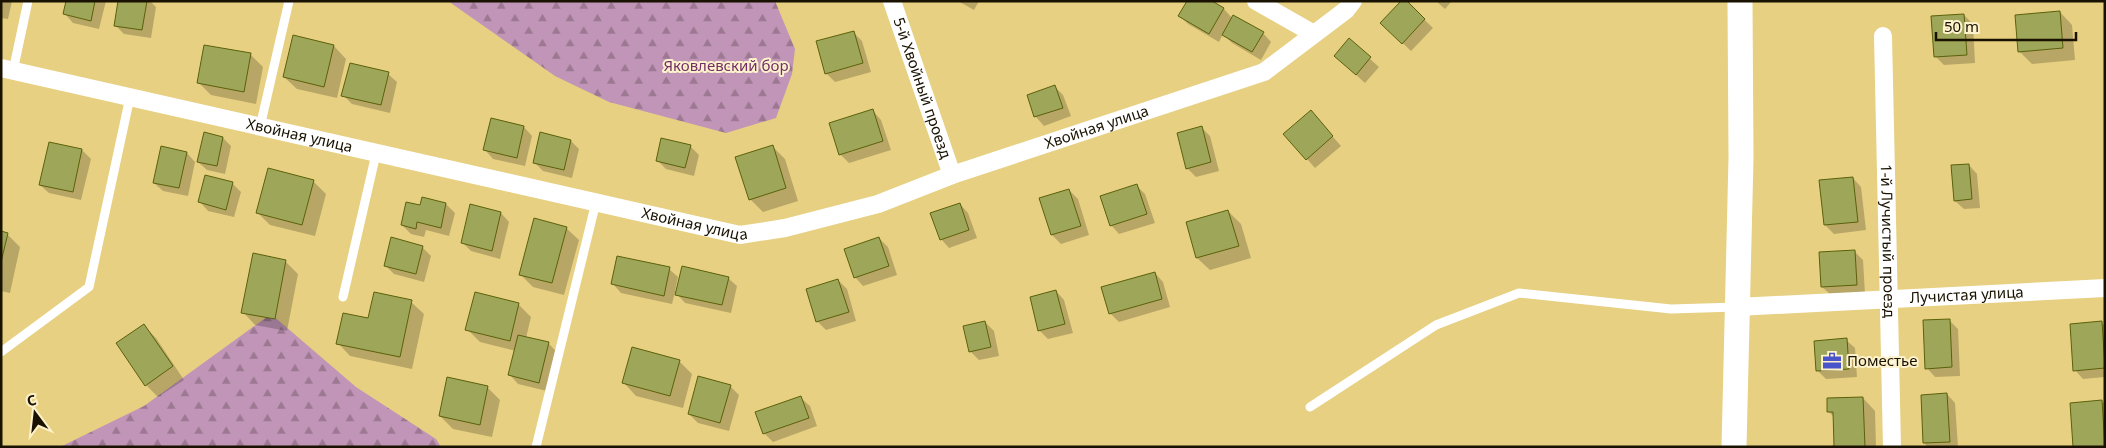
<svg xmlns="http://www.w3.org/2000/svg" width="2106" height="448" viewBox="0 0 2106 448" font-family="'Noto Sans',sans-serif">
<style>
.forest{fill:url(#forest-firs)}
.shadow{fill:#0003}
.building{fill:#9ea659;stroke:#5b610a}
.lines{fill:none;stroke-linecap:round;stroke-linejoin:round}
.lane{stroke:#fff;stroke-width:9}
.street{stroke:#fff;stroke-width:18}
.secondary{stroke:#fff;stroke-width:25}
.labels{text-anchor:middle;stroke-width:4;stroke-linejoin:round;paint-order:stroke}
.park-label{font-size:15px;fill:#722e67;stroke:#fdf2cc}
.street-label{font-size:15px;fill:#191200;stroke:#fdf2cc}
.poi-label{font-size:15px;fill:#191200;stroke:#fdf2cc;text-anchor:start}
</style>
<defs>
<pattern id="forest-firs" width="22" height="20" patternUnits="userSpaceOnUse" patternTransform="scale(1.25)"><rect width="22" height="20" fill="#c195b7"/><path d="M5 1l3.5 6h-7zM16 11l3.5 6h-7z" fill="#9c7892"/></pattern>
</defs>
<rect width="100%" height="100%" fill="#e7d081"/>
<path class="forest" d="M448,1H775L795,49L792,74L776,118L726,133L609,102L555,76Z
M271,314L356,387L436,439L441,447H60L144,406Z"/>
<path class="shadow" d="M1,1H12L8,19L1,18Z
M68,1H106L99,29L73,23L65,14Z
M119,1H150L156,7L151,38L124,34L115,25Z
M958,1H979L974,10Z
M1209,1L1224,9L1233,19L1263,33L1271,42L1261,60L1232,43L1223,34L1219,42L1188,24L1180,16Z
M1405,1L1433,28L1411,51L1391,32Z
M1436,1H1452L1445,9Z
M2060,12L2072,25L2075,60L2032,64L2019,51Z
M1964,15L1973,24L1975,63L1944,65L1935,56Z
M853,32L862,41L871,72L835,82L826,73Z
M1349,40L1379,67L1365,83L1344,64Z
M334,46L346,59L337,98L297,89L284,77Z
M250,54L263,67L256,104L211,95L199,83Z
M388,74L397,82L390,113L352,104L343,95Z
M1055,87L1063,95L1071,116L1044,126L1036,117L1028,96Z
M873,111L881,120L891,150L849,163L840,154Z
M1319,121L1341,146L1315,168L1307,159Z
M524,127L532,136L525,166L493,159L485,150Z
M1201,127L1210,136L1219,171L1196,177L1187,168Z
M223,138L231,146L225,174L207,170L198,162Z
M571,141L579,149L572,178L543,171L534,162Z
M50,143L82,150L91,159L81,200L49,193L40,185Z
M690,146L699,155L694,176L666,169L657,160Z
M772,146L785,159L798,201L763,212L750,199Z
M187,153L195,162L188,196L163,191L154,183Z
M1969,165L1977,174L1980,208L1964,209L1955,201Z
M1853,178L1861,187L1866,230L1834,234L1825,225Z
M313,181L326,194L315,236L270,225L258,213Z
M232,183L241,192L234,217L208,211L200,202Z
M1136,185L1145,194L1155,223L1119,234L1111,225Z
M1069,190L1078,199L1089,235L1061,244L1052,235L1041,199Z
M423,199L446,204L455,213L449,236L426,230L424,237L411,234L402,225L421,207Z
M960,204L968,213L977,238L949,248L941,239Z
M1228,211L1241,224L1251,258L1210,270L1197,258Z
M501,213L509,222L500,259L471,251L462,242Z
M566,228L579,240L564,295L533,287L520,274Z
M1,233L7,234L20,247L10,293L1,291Z
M879,238L888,247L897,275L863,286L855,277Z
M422,247L431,256L424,282L394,274L385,265Z
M1854,251L1863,260L1865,294L1831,295L1822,287Z
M285,261L298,274L287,331L255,325L243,312Z
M669,269L678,277L675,291L677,292L728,278L737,286L731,313L685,303L675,292L672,304L621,293L613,284Z
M1155,273L1163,282L1170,307L1119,322L1110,313Z
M838,280L847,289L856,321L826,330L817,321Z
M1056,291L1064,300L1073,333L1048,339L1039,330Z
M411,302L424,314L412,369L350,356L338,343L369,320Z
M518,304L531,317L526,338L548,343L557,352L547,391L518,384L510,375L516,351L480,342L467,329Z
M1949,320L1958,329L1960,376L1935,377L1927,368Z
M985,322L994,331L999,356L979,360L970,351Z
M2102,323L2105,326V377L2083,379L2075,370Z
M144,326L156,338L184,380L158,397L146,385Z
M1846,340L1855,348L1857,377L1826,379L1817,370Z
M679,361L692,374L683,408L636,396L624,383Z
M730,386L739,395L729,431L698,423L689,414Z
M487,387L500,400L492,437L453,429L440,416Z
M1947,394L1955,403L1958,447H1928L1924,443Z
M801,398L810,406L817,426L773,442L764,433Z
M1863,398L1875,411L1876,447H1835V418L1829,412Z
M2102,401L2105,404V447Z"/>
<path class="building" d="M66,1H95L91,21L63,14Z
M118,1H147L142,30L114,26Z
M1187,1H1212L1224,8L1209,34L1178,16Z
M1401,1H1407L1425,19L1402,44L1380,23Z
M2060,11L2063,48L2018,52L2015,15Z
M1964,14L1967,55L1934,57L1931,16Z
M1233,15L1264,32L1252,52L1222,35Z
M854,31L863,63L825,74L816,41Z
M293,35L334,45L324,87L283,77Z
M1349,38L1371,57L1356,75L1334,56Z
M204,45L251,53L244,92L197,83Z
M350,63L389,72L381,105L341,96Z
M1055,85L1063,108L1034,117L1027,95Z
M873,109L883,141L839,155L829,123Z
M1311,110L1333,136L1306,160L1283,134Z
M491,118L524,126L517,158L483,150Z
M1202,126L1211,162L1186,169L1177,133Z
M204,132L223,137L217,166L197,162Z
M540,132L571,140L564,170L533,163Z
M661,138L691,145L685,168L656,161Z
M49,142L82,149L73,192L39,185Z
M773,145L786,188L749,200L735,157Z
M161,146L187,152L179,188L153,183Z
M1969,164L1972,199L1954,201L1951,165Z
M268,168L314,180L302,225L256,213Z
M205,175L233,182L226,210L198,202Z
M1853,177L1858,222L1824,225L1819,180Z
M1137,184L1147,214L1110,226L1100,196Z
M1069,189L1081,226L1051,235L1039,198Z
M422,197L446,203L441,228L417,222L416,229L401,225L406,202L420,205Z
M960,203L969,230L940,240L930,213Z
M470,204L501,212L492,251L461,243Z
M1228,210L1239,246L1196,258L1186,222Z
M534,218L567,227L552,283L519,275Z
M1,231L8,233L1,262Z
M391,237L423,246L416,274L384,266Z
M879,237L889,266L854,278L844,249Z
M1855,250L1857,285L1821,287L1819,252Z
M253,253L286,260L275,319L241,313Z
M617,256L670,267L664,296L611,284Z
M682,266L729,277L722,305L675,295Z
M1155,272L1162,299L1109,314L1101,287Z
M838,279L849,312L816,322L806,289Z
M1056,290L1065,324L1038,331L1030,297Z
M374,292L412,300L400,357L336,344L343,313L368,318Z
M475,292L519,303L510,341L465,330Z
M1950,319L1952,367L1925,369L1923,320Z
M985,321L991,347L969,352L963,326Z
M2102,321L2105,368L2073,371L2070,324Z
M144,324L173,366L145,386L116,343Z
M518,335L549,342L539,383L508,375Z
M1847,338L1849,369L1816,371L1814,341Z
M632,347L680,360L670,396L622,383Z
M698,376L731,385L720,423L688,414Z
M447,377L488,386L480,425L439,416Z
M1947,393L1950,442L1923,443L1921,395Z
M801,396L809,418L763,434L755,412Z
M1863,397L1865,447H1828L1834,446L1833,412H1827V398Z
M2102,400L2105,447H2073L2070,403Z"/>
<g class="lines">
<path class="lane" d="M13,71L28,1
M260,127L289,1
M343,297L376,154
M1,352L89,287L130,97
M1310,407L1436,325L1519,293L1671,309L1736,307
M536,447L596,202"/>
<g class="street">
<path id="s1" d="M892,1L952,175"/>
<path d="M1256,1L1314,34"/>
<path id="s2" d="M1883,36L1892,447"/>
<path id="s3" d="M1,68L740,235L785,228L878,204L952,175L1264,72L1346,10L1353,1"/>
<path id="s4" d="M1738,307L2105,288"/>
</g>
<path class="secondary" d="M1734,447L1741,158L1740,1"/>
</g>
<defs>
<g id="office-bare" transform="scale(1.5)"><path d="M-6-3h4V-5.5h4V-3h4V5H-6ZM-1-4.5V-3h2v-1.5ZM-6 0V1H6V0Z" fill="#4a55ca" stroke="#fdf2cc" stroke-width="2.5" paint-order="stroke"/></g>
</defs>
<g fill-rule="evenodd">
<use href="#office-bare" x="1832" y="361"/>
</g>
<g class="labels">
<g class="park-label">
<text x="726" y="71">Яковлевский бор</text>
</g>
<g class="street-label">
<text dy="5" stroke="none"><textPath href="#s1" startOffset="92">5-й Хвойный проезд</textPath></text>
<text dy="5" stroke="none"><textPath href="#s3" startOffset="1131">Хвойная улица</textPath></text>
<text dy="5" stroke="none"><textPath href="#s3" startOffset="306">Хвойная улица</textPath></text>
<text dy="5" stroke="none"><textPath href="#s3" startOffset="711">Хвойная улица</textPath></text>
<text dy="5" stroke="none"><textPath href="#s2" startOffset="205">1-й Лучистый проезд</textPath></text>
<text dy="5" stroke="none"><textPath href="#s4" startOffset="229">Лучистая улица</textPath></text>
</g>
<g class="poi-label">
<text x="1847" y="366">Поместье</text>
</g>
</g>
<rect width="2106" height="448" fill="none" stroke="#191200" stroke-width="5"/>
<g transform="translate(35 413) rotate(345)" stroke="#fdf2cc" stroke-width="4" paint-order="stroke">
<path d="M0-4L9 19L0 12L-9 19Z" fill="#191200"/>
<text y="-8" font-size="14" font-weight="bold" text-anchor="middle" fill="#191200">С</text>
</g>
<path d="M1936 32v8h140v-8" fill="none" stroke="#191200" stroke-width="2.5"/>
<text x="1944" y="32" font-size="15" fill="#191200" stroke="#fdf2cc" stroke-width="4" paint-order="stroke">50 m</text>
</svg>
